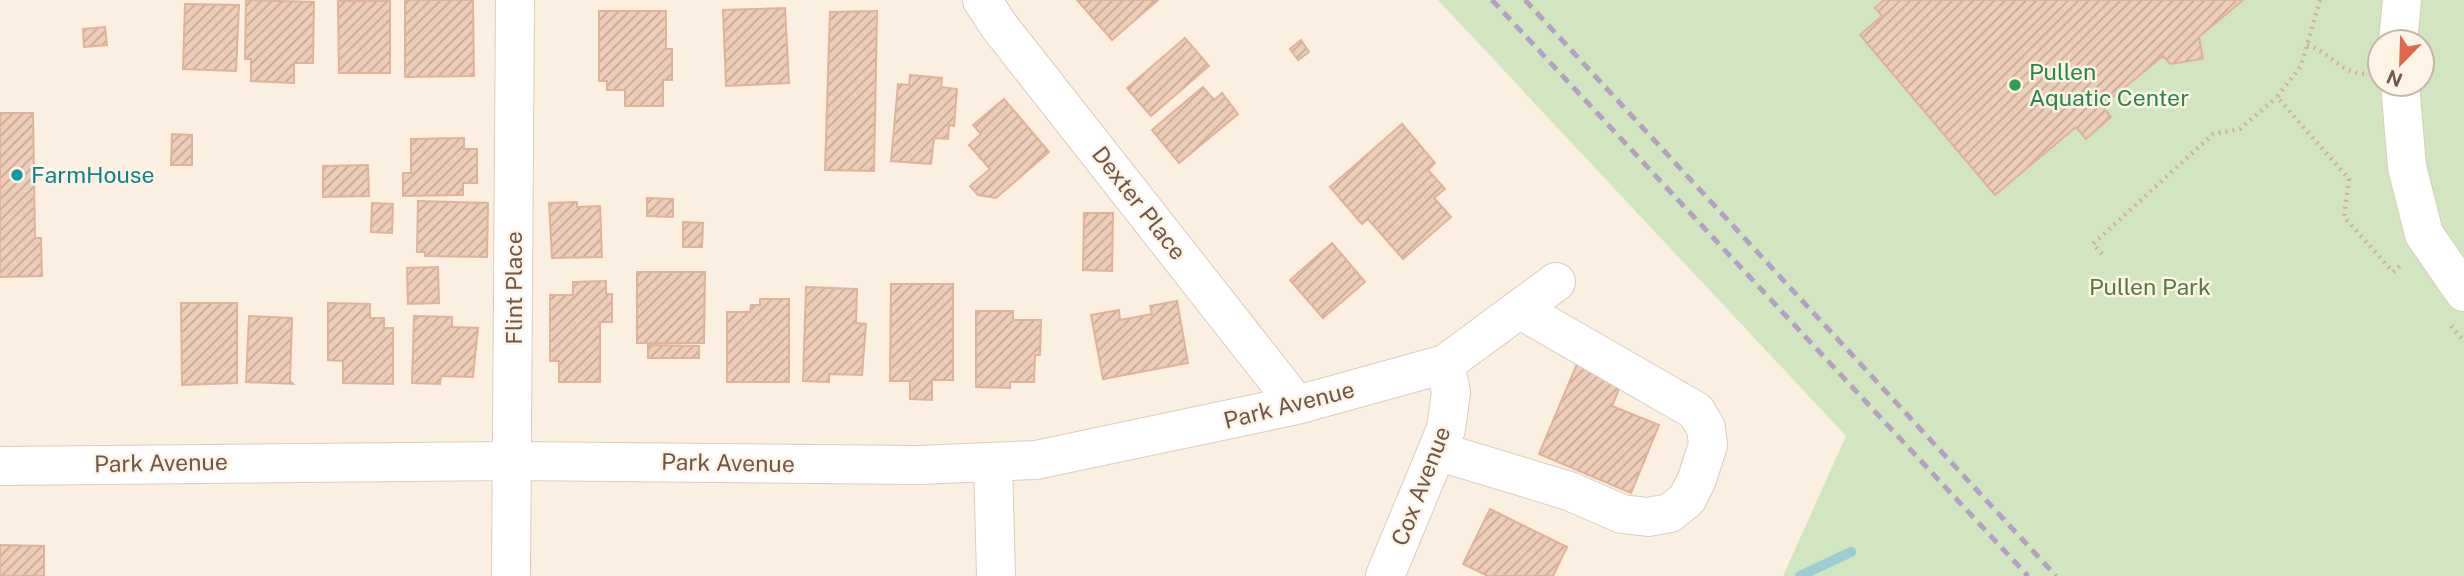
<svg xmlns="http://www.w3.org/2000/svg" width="2464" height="576" viewBox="0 0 2464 576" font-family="'Public Sans',sans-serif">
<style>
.park{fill:#d1e6c0;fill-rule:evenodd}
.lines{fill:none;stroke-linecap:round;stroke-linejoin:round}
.stream{stroke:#9dccd3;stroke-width:10}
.building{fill:url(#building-hatch);stroke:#dfb39b;stroke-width:2}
.minor-casing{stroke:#decbbd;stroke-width:40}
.path{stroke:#d2b09d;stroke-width:4.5;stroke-dasharray:2 5;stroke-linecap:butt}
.minor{stroke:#fff;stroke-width:38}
.rail{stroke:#b2a1c2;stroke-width:5;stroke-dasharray:10 7;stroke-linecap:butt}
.leisure-dot{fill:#2e9e5b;stroke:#fef4e6;stroke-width:2.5}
.culture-dot{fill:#0f9aa8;stroke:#fef4e6;stroke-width:2.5}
.labels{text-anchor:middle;stroke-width:5;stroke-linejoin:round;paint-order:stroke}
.leisure-label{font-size:23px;fill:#27864d;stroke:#fef4e6;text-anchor:start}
.culture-label{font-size:23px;fill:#0d838f;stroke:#fef4e6;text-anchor:start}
.street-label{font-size:23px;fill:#6f5649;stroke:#fef4e6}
.park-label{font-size:23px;fill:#567a45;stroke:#fef4e6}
</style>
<defs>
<pattern id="building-hatch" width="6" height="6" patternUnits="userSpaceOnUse" patternTransform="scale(1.75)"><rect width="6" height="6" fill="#eecdb9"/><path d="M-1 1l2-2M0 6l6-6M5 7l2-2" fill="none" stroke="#c5a998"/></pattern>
</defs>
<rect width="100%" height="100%" fill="#faefe0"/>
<path class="park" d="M1438,0H2464V576H1783L1846,436ZM2380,42H2422V84H2380Z"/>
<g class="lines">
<path class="stream" d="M1800,576L1851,552"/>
</g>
<path class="building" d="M246,0L314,2L313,63H294V83L251,81V59H245Z
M405,0H473L474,76L405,77Z
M1077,0H1158L1112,40Z
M1884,0H2243L2199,37L2203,59L2170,64L2163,56L2102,106L2111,117L2086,139L2076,127L1995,195L1860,35L1882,16L1875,8Z
M338,1H390V73H339Z
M185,4L239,5L236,71L183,69Z
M785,8L789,83L726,86L723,10Z
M599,11H666V49H672V80H663V106H625V90H607V81H599Z
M877,11L874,171L825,170L830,12Z
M105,27L107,45L84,47L83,29Z
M1185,38L1209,66L1151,116L1127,88Z
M1301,40L1309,52L1298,60L1290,49Z
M910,75L942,78L941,87L957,89L954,126L949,125L948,139L934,138L931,164L891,161L898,84L909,85Z
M1203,87L1214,100L1222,93L1238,114L1179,163L1152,130Z
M1004,99L1049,152L996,198L978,195L970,186L990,169L969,145L981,134L973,125Z
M0,113H33L35,238H41L42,276L0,277Z
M1402,124L1435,163L1428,170L1445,189L1434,198L1451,217L1403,259L1368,219L1362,224L1330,187Z
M172,134L192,135V165H171Z
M464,138V149H477V183H463V195L403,196V173H411V139Z
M368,165L369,196L323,197V166Z
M647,198L673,199V217L647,216Z
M418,201L488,203L487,257L425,256V252H417Z
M577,202V207L600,206L602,257L552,258L549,203Z
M372,203L393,204L392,233L371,232Z
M1084,213H1113L1112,271L1083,270Z
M683,222L703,223L702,247H683Z
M1332,243L1365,282L1323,318L1290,280Z
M438,267L439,303L408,304L407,268Z
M637,272H705L704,343H637Z
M606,281V294H612V322H600V382H559V361H550V295H573V282Z
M891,284H953V380H932V400L910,399V381H890Z
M806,287L857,289L856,323L866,324L862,375L829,374V382L803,381Z
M760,299H789V382H727V312H750L751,305H760Z
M1177,301L1188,363L1103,379L1091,315L1119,310L1120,320L1152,314L1150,306Z
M181,303H237V383L182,385Z
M328,303L370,304V318H384V328H393V384L343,383V361L328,360Z
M976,311H1013V320H1041L1040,355H1035L1034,382H1010V388L976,387Z
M249,316L292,318L290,381L293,384L246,382Z
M414,316L452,317V327L478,328L473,377L441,376L440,384L412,383Z
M648,345L699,346V358H648Z
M1577,364L1622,382L1612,406L1659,425L1631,493L1539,454Z
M1490,509L1567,547L1553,576H1488L1463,564Z
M0,545L44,546V576H0Z"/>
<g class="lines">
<g class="minor-casing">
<path id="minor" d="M982,0L999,26L1297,405
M2398,42L2402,0
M2400,84L2407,167L2424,234L2464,292
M1437,451L1569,491L1622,514L1648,517L1670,513L1687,499L1697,479L1708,445L1706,428L1696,411L1519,309
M993,462L996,576
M0,466L514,461L919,465L1036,460L1297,405L1445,364
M511,576L515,0
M1385,576L1446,429L1451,392L1445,364L1556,282"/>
</g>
<path class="path" d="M2320,0L2301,66L2277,97L2349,179L2344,217L2393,272L2401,265
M2307,45C2333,53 2338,73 2367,74
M2102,254L2093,244L2213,134L2240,129L2277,97
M2451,326L2464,341"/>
<use href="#minor" class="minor"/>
<path class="rail" d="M1492,0L2028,576
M1525,0L2056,576"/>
</g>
<circle class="leisure-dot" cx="2015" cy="85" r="7"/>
<circle class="culture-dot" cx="17" cy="175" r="7"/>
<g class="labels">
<g class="leisure-label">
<text x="2029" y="80">Pullen<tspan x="2029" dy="26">Aquatic Center</tspan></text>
</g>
<g class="culture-label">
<text x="31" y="183">FarmHouse</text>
</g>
<g class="street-label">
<text transform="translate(1139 203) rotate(52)" y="8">Dexter Place</text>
<text transform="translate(514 288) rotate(-90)" y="8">Flint Place</text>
<text transform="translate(1289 405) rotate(-14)" y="8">Park Avenue</text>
<text transform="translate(161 463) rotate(-1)" y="8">Park Avenue</text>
<text transform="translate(728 463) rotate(1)" y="8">Park Avenue</text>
<text transform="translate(1421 486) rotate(-69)" y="8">Cox Avenue</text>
</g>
<g class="park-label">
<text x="2150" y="295">Pullen Park</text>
</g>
</g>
<g transform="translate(2401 63) rotate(203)"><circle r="33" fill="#fef4e6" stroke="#c5b5a7" stroke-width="2"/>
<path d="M0-5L12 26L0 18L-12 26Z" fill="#de684b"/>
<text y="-10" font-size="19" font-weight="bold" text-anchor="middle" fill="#6f5649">N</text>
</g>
</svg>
